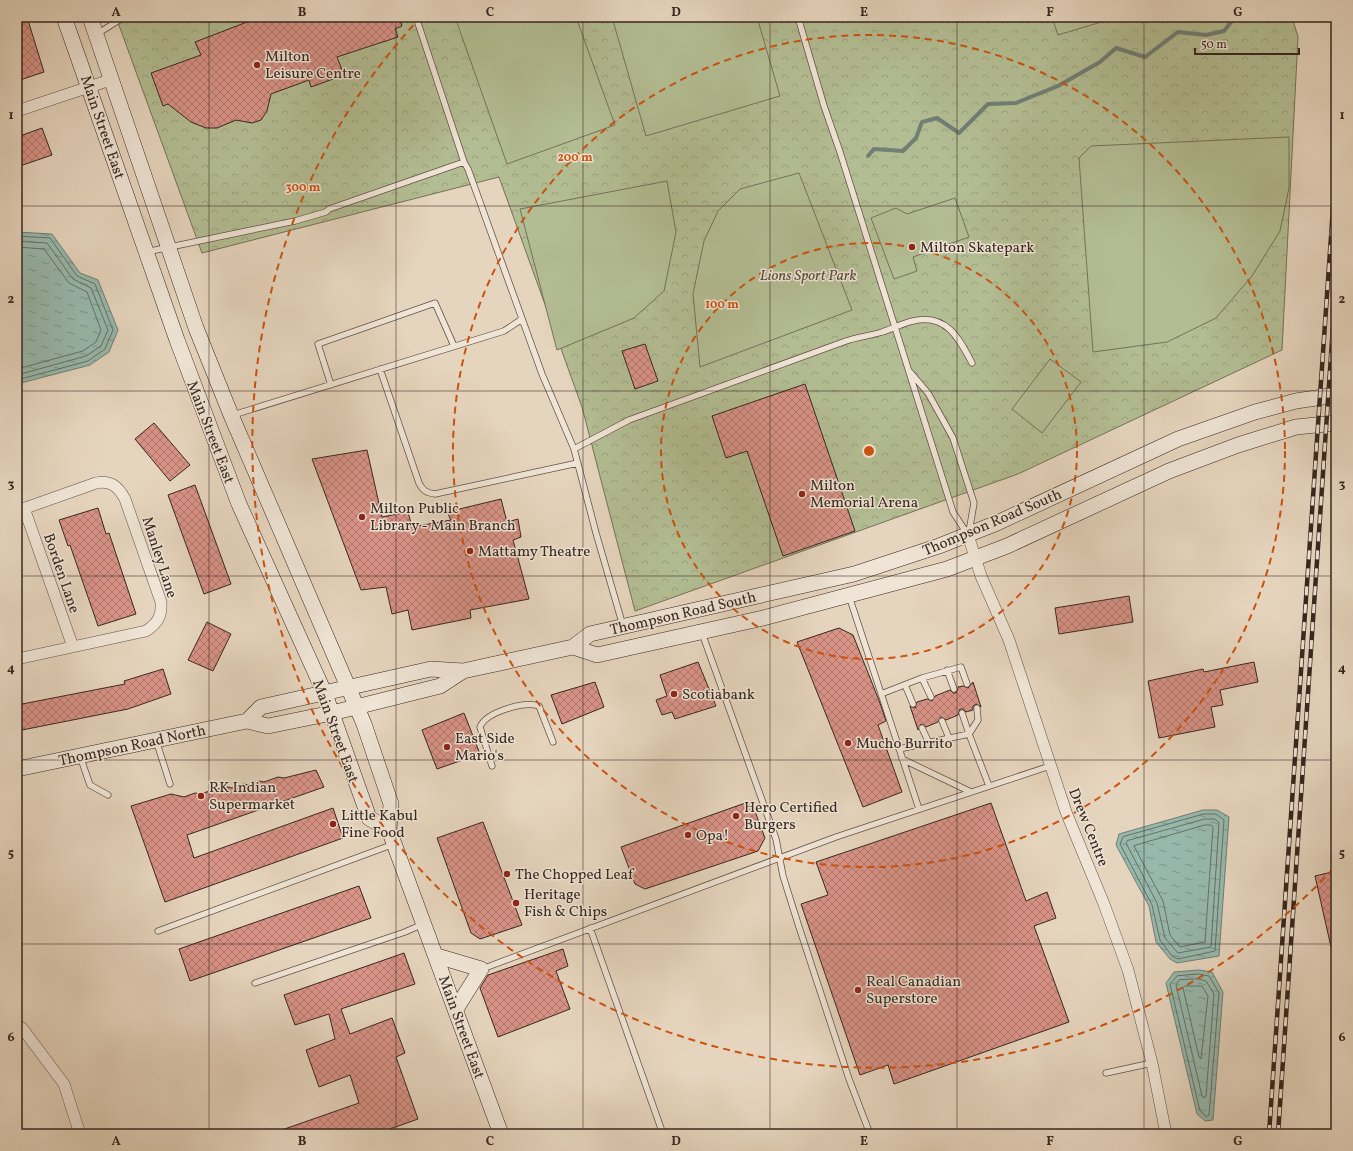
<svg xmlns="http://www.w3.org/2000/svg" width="1353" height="1151" viewBox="0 0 1353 1151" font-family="Vollkorn,serif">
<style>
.forest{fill:url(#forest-crowns);stroke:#75725a}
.garden{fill:#b3bd93;stroke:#75725a}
.water{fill:url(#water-ripples);stroke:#717f75}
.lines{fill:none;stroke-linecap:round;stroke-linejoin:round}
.shore{stroke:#677066;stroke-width:1}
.stream{stroke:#717f75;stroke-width:4}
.building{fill:url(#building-cross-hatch);stroke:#372720}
.service-casing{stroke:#635248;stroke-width:7}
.minor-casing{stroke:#635248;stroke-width:12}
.secondary-casing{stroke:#372720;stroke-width:16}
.service{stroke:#efe4d5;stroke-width:5.5}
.minor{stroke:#efe4d5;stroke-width:11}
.secondary{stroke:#efe4d5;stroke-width:15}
.rail-casing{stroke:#372720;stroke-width:4.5}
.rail{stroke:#efe4d5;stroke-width:3;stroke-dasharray:9;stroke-linecap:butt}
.grid{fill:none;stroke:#372720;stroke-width:1;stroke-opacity:0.55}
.ring{fill:none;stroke:#cd520f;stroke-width:2;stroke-dasharray:7 5}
.poi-dot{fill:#8f2418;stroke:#efe4d5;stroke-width:1.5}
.labels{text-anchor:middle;stroke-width:3;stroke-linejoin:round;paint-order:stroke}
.poi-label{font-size:15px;fill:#372720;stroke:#efe4d5;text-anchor:start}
.street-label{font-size:15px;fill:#372720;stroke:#efe4d5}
.park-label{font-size:15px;font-style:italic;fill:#564c3d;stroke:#efe4d5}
.centre{fill:#cd520f;stroke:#efe4d5;stroke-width:2}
.ring-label{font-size:12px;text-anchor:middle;font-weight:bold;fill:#cd520f;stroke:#efe4d5;stroke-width:3;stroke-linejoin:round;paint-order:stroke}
.neatline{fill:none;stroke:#372720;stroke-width:1.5}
.grid-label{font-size:13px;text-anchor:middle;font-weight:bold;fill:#372720}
</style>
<defs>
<pattern id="forest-crowns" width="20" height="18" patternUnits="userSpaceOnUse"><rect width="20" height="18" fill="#b3bd93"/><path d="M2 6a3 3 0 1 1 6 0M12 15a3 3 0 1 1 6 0" fill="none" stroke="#9ba27e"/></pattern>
<pattern id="water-ripples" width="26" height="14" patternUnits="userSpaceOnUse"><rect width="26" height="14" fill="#97b9ad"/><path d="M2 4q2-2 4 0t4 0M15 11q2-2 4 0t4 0" fill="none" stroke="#7c968c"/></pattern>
<pattern id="building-cross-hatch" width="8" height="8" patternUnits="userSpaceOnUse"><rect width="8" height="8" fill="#d99387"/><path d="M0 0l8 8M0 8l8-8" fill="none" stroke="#b1786e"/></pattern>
</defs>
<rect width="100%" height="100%" fill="#e6d5be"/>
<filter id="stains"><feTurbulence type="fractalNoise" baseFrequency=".005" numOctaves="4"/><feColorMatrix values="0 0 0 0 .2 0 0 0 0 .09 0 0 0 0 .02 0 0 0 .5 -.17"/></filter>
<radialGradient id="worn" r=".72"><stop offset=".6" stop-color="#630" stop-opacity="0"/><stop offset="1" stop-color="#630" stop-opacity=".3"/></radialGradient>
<path class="forest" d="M116,17H1292L1298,37L1282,350L1018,474L635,611L582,407L499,177L202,253Z"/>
<path class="garden" d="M455,17H576L615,125L507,164Z
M612,17H757L780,96L646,136Z
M1052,17H1118L1058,35Z
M1289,137V188L1280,231L1252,276L1216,318L1167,342L1093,352L1079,158L1091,146Z
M799,173L852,310L700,367L693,294L704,241L718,211L740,189Z
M667,181L676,232L664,291L634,318L557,350L520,209Z
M955,198L969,237L913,257L917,271L894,279L871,218L896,208L907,214Z
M1050,359L1081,382L1042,433L1012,409Z"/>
<path class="water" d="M17,232L52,234L80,273L98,280L118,330L109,352L90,365L17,384Z
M1203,810H1217L1229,817L1219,956L1177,963L1170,959L1156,942L1149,906L1116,845L1119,834Z
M1199,970L1212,972L1223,992L1213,1120L1205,1121L1197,1114L1166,983L1174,972Z"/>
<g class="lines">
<path class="shore" d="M17,236L50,238L77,276L95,284L113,330L105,349L88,361L17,380
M17,241L47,243L73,279L91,288L108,330L101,346L86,356L17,375
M17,247L44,249L69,283L87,292L101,330L96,342L83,351L17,369
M1204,814H1216L1224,820L1215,951L1178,959L1172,956L1160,940L1152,905L1120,844L1123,837Z
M1205,819H1215L1219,823L1211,947L1178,953L1165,938L1157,903L1126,843L1127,841Z
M1205,825H1211L1213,827L1205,942L1180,947L1170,935L1163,901L1134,846Z
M1199,974L1209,976L1219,993L1209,1115L1207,1117L1200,1111L1170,984L1177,976Z
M1199,979L1206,981L1214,994L1206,1096L1204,1098L1202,1096L1176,985L1179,980Z
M1185,986H1202L1208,996L1201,1059L1199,1057L1183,988Z"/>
<path class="stream" d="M868,156L874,149L903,151L916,138L922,122L937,118L959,133L988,104L1016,103L1058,86L1100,62L1116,48L1145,57L1178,32L1206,35L1224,31L1235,17"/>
</g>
<path class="building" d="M17,17H27L44,72L17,81Z
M260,17H399L402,26L395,29L398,37L337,57L344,75L311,87L309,80L271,94L267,111L261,120L252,123L236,120L217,128H206L191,122L168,104L163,106L151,73L201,55L195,42Z
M42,128L52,155L17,167V137Z
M645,344L658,381L635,389L622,351Z
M805,384L855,531L783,556L747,451L726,458L712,416Z
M154,423L190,465L170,481L135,439Z
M367,450L382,517L408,512L412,527L451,520L447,512L501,499L507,522L518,519L521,537L513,540L529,599L470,610L471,618L412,630L408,610L392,614L386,587L361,590L312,459Z
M195,485L231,584L204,594L168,495Z
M98,508L106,534L109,533L136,614L98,626L70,545L68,546L59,520Z
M1129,596L1133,622L1059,634L1055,608Z
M207,622L231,634L213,671L188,660Z
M839,628L853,635L880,703L886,721L878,725L902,792L863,807L797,642Z
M698,662L716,706L675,719L672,712L662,715L656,700L667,696L660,675Z
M1254,662L1258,682L1220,690L1223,705L1211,707L1215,727L1159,738L1148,681L1203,669L1204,672Z
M163,669L171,694L128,709L17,731V705L125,684L124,681Z
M595,682L604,707L562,724L551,695Z
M973,682L981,707L976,704L973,706V710L966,712L963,709H960L958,715L946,720L941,717L938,722L926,727L921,724L918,730L910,706L915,708L917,702L927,699L932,701L935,696L950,690L953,693H956L958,687L963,686L968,688Z
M464,713L480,754L437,769L422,730Z
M316,770L324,787L187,835L194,858L333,808L343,838L165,902L131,806L171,794L184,797L195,793L201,794L212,790L228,787L232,788L243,784L248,785L259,781L264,782L278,777L284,778Z
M751,801L765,838L758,851L645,889L635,884L621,847Z
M991,803L1026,901L1047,892L1056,918L1034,926L1069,1022L894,1084L888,1065L860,1075L801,904L828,895L816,862Z
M483,822L522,925L480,939L471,933L437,838Z
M1336,871V946L1331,947L1315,876Z
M359,886L371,918L190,981L179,949Z
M563,949L568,966L556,971L570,1009L498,1037L480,988L488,975Z
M404,953L415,984L341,1009L350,1034L392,1018L405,1053L396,1057L418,1119L376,1134H276V1132L359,1103L350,1075L319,1087L306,1050L335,1039L329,1014L295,1025L284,995Z"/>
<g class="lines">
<g class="service-casing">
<path id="service" d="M416,17L464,162L468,169L542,374L574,449L596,533L623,626
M798,17L824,106L840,152L953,512L968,535
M97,34L124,17
M146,252L295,221L326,212L329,209L464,162
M380,369L419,483C423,491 427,493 435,494L578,463
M910,372L928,393L953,438L974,503L969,532
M331,385L318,344L435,303L454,346
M233,415L504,331L522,319
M574,449L629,420L846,341C857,337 870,336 882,332C892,329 903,323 913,321C946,313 959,338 972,363
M849,596L919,809
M702,633L776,839L783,876L799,927L849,1079L870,1134
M947,670L954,689
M922,678L931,697
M905,685L913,704
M881,694L922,678L961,667L967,684
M962,713L969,734
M942,721L949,738
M922,728L929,743
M969,734L978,720L977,708
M156,740L170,784
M899,749L969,734L989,786
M80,756L90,785L108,795
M902,759L971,792
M492,766L480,727C486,712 524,701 539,706L553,742
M590,928L663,1134
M158,931L394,844
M482,969L836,837L1050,766
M255,983L405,932L423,924
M1106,1073L1152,1063"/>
</g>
<g class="minor-casing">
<path id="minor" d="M17,111L110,80
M24,508L73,647
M17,511L96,483C110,480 118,486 125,499L161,602C162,616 158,623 146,631L17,659
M968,535L981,576L1009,640L1066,812L1104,904L1128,970L1152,1063L1166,1134
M17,1025L22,1028L64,1084L80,1134"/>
</g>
<g class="secondary-casing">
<path id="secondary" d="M64,17L177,340L239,504L325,694L369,818L389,830
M90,17L196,328L231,415L364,724L391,804L389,830L501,1134
M573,647L597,655L763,618L947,569L1007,546L1169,471L1238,445L1296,427L1336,423
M247,721L261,707L431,669L463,671L573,647L590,634L854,574L939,546L997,523L1178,439L1255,412L1296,401L1336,395
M17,769L247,721L268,726L332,713L440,686L463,671
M437,956L481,969L456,1009"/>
</g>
<use href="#service" class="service"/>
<use href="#minor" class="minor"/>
<use href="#secondary" class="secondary"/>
<g class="rail-casing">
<path id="rail" d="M1269,1134L1333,208L1336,137
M1278,1134L1336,282"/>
</g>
<use href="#rail" class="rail"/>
</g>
<path class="grid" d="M209,17V1134M396,17V1134M583,17V1134M770,17V1134M957,17V1134M1144,17V1134M17,206H1336M17,391H1336M17,576H1336M17,760H1336M17,944H1336"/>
<g class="ring">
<circle cx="869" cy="451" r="208"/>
<circle cx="869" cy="451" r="416"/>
<path d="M1333 869A624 624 0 1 1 420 18"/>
</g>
<g class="poi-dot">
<circle cx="257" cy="65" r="4"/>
<circle cx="912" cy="247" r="4"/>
<circle cx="802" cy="494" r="4"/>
<circle cx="362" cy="517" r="4"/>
<circle cx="470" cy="551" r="4"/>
<circle cx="674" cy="694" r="4"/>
<circle cx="848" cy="743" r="4"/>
<circle cx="447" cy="747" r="4"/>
<circle cx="201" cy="796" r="4"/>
<circle cx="736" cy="816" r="4"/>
<circle cx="333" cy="824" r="4"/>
<circle cx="688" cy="835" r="4"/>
<circle cx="507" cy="874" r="4"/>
<circle cx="516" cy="903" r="4"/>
<circle cx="858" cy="990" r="4"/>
</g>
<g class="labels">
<g class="poi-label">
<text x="265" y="61">Milton<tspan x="265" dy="17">Leisure Centre</tspan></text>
<text x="920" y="252">Milton Skatepark</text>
<text x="810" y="490">Milton<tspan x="810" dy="17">Memorial Arena</tspan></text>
<text x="370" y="513">Milton Public<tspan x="370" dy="17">Library - Main Branch</tspan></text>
<text x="478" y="556">Mattamy Theatre</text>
<text x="682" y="699">Scotiabank</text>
<text x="455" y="743">East Side<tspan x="455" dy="17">Mario's</tspan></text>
<text x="856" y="748">Mucho Burrito</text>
<text x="209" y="792">RK Indian<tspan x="209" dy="17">Supermarket</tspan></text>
<text x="744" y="812">Hero Certified<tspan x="744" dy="17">Burgers</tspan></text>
<text x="341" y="820">Little Kabul<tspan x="341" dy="17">Fine Food</tspan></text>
<text x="696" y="840">Opa!</text>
<text x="515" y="879">The Chopped Leaf</text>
<text x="524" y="899">Heritage<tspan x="524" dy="17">Fish &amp; Chips</tspan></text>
<text x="866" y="986">Real Canadian<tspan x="866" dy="17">Superstore</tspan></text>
</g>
<g class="street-label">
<text transform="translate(103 127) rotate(71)" y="5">Main Street East</text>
<text transform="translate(211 432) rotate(69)" y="5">Main Street East</text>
<text transform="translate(992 522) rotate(-23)" y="5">Thompson Road South</text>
<text transform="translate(160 557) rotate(72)" y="5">Manley Lane</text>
<text transform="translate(62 573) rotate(71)" y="5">Borden Lane</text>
<text transform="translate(683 613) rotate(-13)" y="5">Thompson Road South</text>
<text transform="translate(336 731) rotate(70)" y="5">Main Street East</text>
<text transform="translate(132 745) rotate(-12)" y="5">Thompson Road North</text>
<text transform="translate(1089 827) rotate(68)" y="5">Drew Centre</text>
<text transform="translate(462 1027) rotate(70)" y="5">Main Street East</text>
</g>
<g class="park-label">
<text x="808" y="280">Lions Sport Park</text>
</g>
</g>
<circle cx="869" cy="451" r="6" class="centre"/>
<g class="ring-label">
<text x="575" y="161">200 m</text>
<text x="303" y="191">300 m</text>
<text x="722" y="308">100 m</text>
</g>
<rect width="1353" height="1151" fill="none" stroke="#e6d5be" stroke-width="44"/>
<path d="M1195 48v6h104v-6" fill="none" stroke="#372720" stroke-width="2"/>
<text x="1201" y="48" font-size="12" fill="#372720" stroke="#efe4d5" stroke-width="3" paint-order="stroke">50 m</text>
<rect x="22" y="22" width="1309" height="1107" class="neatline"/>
<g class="grid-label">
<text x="116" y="16">A</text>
<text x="302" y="16">B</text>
<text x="490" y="16">C</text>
<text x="676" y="16">D</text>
<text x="864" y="16">E</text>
<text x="1050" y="16">F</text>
<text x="1238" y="16">G</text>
<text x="11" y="119">1</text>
<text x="1342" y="119">1</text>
<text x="11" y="303">2</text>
<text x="1342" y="303">2</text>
<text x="11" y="488">3</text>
<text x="1342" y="488">3</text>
<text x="11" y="672">4</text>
<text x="1342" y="672">4</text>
<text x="11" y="857">5</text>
<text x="1342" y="857">5</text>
<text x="11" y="1041">6</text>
<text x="1342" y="1041">6</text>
<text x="116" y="1145">A</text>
<text x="302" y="1145">B</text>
<text x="490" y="1145">C</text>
<text x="676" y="1145">D</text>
<text x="864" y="1145">E</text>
<text x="1050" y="1145">F</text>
<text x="1238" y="1145">G</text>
</g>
<rect width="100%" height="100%" filter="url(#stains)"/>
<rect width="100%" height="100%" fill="url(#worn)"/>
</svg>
